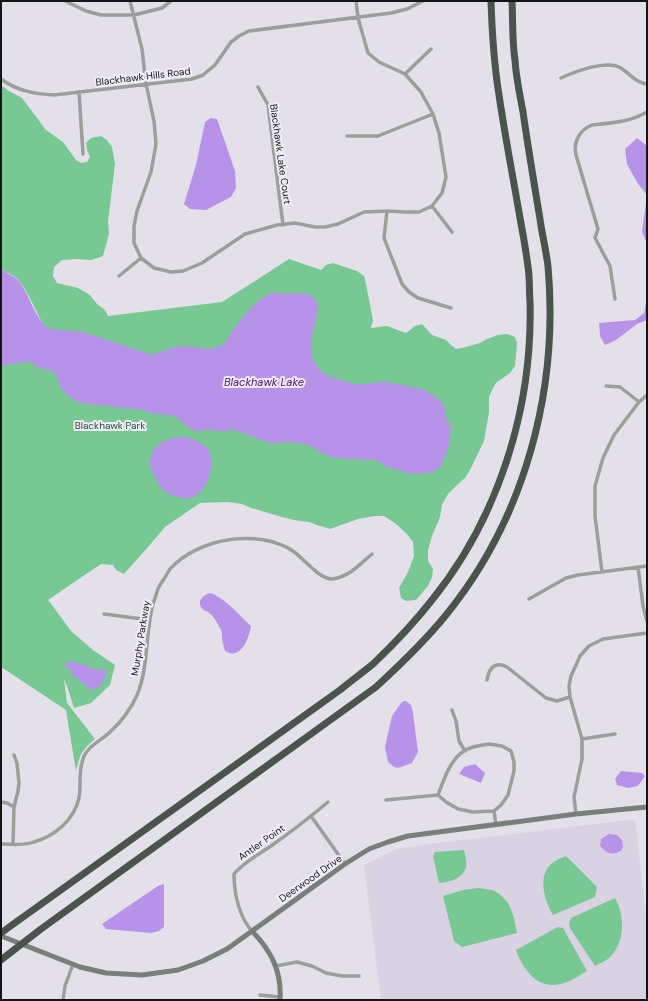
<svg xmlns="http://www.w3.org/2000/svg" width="648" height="1001" viewBox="0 0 648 1001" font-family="'DM Sans',sans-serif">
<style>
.built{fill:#d8d2e3}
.green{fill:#78c894}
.water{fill:#b792e9}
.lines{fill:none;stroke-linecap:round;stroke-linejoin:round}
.street{stroke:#9b9f9c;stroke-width:3.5}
.secondary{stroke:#787e7a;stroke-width:5}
.highway{stroke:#4b534d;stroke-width:7}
.labels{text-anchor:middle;stroke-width:4;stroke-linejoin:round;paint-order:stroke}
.street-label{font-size:10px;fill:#151417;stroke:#f1edf7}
.park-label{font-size:10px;fill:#224a31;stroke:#f1edf7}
.water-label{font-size:11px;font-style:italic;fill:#470c75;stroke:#f1edf7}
</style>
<rect width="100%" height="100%" fill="#e4e0ea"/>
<path class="built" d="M635,819L647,924V1000H381L364,865L397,849L421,845Z"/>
<path class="green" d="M1,85L9,91L22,98L46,130L63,142L76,160L81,163L87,162L90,157L87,150L86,143L91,138L101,136L107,140L112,147L115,164L108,222L109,234L103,256L91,260L77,259L62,260L54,267L53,276L57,283L78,288L90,295L97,304L105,310L108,316L222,302L289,259L321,270L326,265L333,263L357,271L364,276L366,284L373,320L371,328L387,326L406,333L415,326L422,324L432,335L446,340L451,345L456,349L462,348L480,343L487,339L498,335L507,334L515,337L517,343L515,366L510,373L496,383L493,388L489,397V412L484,441L470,470L465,478L457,485L448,494L442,505L440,517L432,536L428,550V561L433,569L432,577L428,586L416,600L406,601L401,598L399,588L408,572L414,556L413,542L407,534L396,524L384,516H375L358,519L330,529L317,525L309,522L294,520L282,517L251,508L242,504L227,502L200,503L165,527L148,547L124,574L116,570L113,565L101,564L48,600L72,632L93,650L115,665L110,685L91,703L74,708L68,689L64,679L67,703L95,739C82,750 80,754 76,771L66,710L1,667V329L43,324C36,312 25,284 15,277C11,274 6,272 1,269Z
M464,850C465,855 467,862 466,867C463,879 449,882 439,883L433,856L435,852Z
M566,856L597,887L595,897L553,915C543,899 536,870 557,860C560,858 563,857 566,856Z
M478,888C483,889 490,889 494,891C511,899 514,916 517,933L462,947L454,941L443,896L463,890Z
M615,898C625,915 625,941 611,956C607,961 600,963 595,966L570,928L569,924L571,918Z
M558,927L563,928L587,971C580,975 572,981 564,983C539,992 523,970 516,950Z"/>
<path class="water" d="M211,118L217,119L235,171L236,188L231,197L206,210L190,209L184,204L196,165L205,122Z
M637,138L647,146V244L642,232L647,195L638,184L627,164L625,149Z
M1,269C7,273 14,276 19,281C28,292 37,323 49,328C59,332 72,330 83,332L149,354C162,354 170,347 181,346C194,345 207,352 220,346C227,343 229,336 233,330C239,320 259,297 270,294C275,292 282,294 288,294C294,294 303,292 309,295C317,298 318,304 317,312C316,320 314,328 312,336C312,341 313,346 311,351V354L316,365L321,371L330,377L355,384H367L384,381L390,383L405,385L409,387L422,389L430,393L444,404L445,413L447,421L451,426L448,450L441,465L437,470L428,473L414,474L409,473L387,467L378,461L373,460L334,458L324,454L310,446L306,444L290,442L271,443L264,441L238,431L232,430L225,431L203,430L199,431L192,430L177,418L173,416L151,413L143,410L88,404L75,401L61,389L56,375L51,370H44L39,367L33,365L31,362L29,361L1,366Z
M647,298V320L637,324L616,340L605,345L600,336L599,323L635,320L644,313Z
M185,437C192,439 202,442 207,448C218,461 206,497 189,498C181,499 169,495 163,490C160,487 157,482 155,477C153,473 150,468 150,463C149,453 158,443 167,440C172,437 179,438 185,437Z
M211,593C227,600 239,615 251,626C249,638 241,661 225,651C224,648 223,643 222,639C222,635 222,633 221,630C218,625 215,617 210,614C208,611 208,612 205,611C195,604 201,595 211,593Z
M71,661L83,664L93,669L107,670C106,679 101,689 90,690L82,682L71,674L70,669L63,664Z
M404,701H406L411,705L413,713L418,752L412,763L398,768L394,767L388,762L385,747L392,716L401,703Z
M475,764L485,773L481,783L459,774L464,767Z
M621,771L642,773L645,776L638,786L628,788L617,785L615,779Z
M609,834L617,835L622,840L623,847L621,851C611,856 607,853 600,846L601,839Z
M164,884V927L159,931L151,933L106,929L102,924L158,886Z"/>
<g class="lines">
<path class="street" d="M65,1L86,11L101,15H134L162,8L171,1
M130,1L142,49L146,84L154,121L156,144L151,172L137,211L134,226V243L141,258L154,268L171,272L183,271L202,263L245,234L277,225L295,223L315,227H325L338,224L364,212L387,211L405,212H419L432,206L442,193L446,177L439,133L433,114L421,92L405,74L379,62L368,53L358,18L356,1
M405,74L431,49
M561,78C574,72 607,59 621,68C630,74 636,83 647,84
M1,79C17,91 35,94 54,95L192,79L203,75L215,65L231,42L239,36L249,31L391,13L407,9L423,1
M258,87L268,105L283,225
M79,92L83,154
M347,136H378L433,114
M432,206L452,232
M387,211L384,238L402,284L409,292L418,298L451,308
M119,276L141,258
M615,299L610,266L595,238L598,229L576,155C573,141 580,130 592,125C612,123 630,122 647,112
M606,386L620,387L639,402
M638,567L643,606L647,621
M602,572L595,516V486L603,458L614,435L639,402L647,395
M529,599L566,578L578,575L647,566
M104,614L150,620
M487,680C489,668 495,661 507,667L546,698L557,701L570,697
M452,710L456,721L459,741L465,751
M582,739L615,734
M489,744L502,746L511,751L514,762V771L508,795L501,805L494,811L473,812L458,809L446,802L438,795C444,779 450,760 464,751C471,746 481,745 489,744Z
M386,800L438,795
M1,802L7,803L14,807
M494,811L496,825
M576,814L574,797L582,759V739L570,697L569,686L571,676L580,656L589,646L603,639L647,633
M311,816L345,864
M1,844C12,844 24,846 34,842C55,836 74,820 79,798C81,788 79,778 81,768C81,764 83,760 84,756C89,745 102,740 110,732C121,722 131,709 137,695C149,667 145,634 153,604C155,599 156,594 158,589C159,586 162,582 164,579C166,576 168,572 170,569C198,538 258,528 293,551C303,558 319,579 332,579C348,578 360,564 372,554
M13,844L14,807L18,791L19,783L17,763L14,755
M252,931C239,917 234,893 234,874C244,862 258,855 271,846C291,832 310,817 328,802
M276,966L297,962L312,966L326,973L342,976H359
M260,995L280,997
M63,1000L65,986L73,964"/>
<path class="secondary" d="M252,931C271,951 282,971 280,1000
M1,936L80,967L106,973L142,975L178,970L203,961L227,949L345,864L369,849L388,842L408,836L576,814L647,807"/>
<path class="highway" d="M1,933L12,925L340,690C351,681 362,673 373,664C394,644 414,623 432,600C499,517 533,407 530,301C529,290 530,278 528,267C526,251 523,234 520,218C513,177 505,136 499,95C494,64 492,32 491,1
M1,960L41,929L376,687C401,664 425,641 446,615C525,518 559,390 548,266C546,250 542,234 540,219C534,183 528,147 523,112C520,95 516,78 515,60C512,41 513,21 512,1"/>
</g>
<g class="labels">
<g class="street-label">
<text transform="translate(143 76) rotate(-7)" y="4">Blackhawk Hills Road</text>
<text transform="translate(281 154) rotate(82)" y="4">Blackhawk Lake Court</text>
<text transform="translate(140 638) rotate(-81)" y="4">Murphy Parkway</text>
<text transform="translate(261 842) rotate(-35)" y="4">Antler Point</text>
<text transform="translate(310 878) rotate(-35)" y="4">Deerwood Drive</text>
</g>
<g class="park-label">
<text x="110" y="429">Blackhawk Park</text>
</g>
<g class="water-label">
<text x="264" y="386">Blackhawk Lake</text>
</g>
</g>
<rect width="648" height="1001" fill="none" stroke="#151417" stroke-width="4"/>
</svg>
